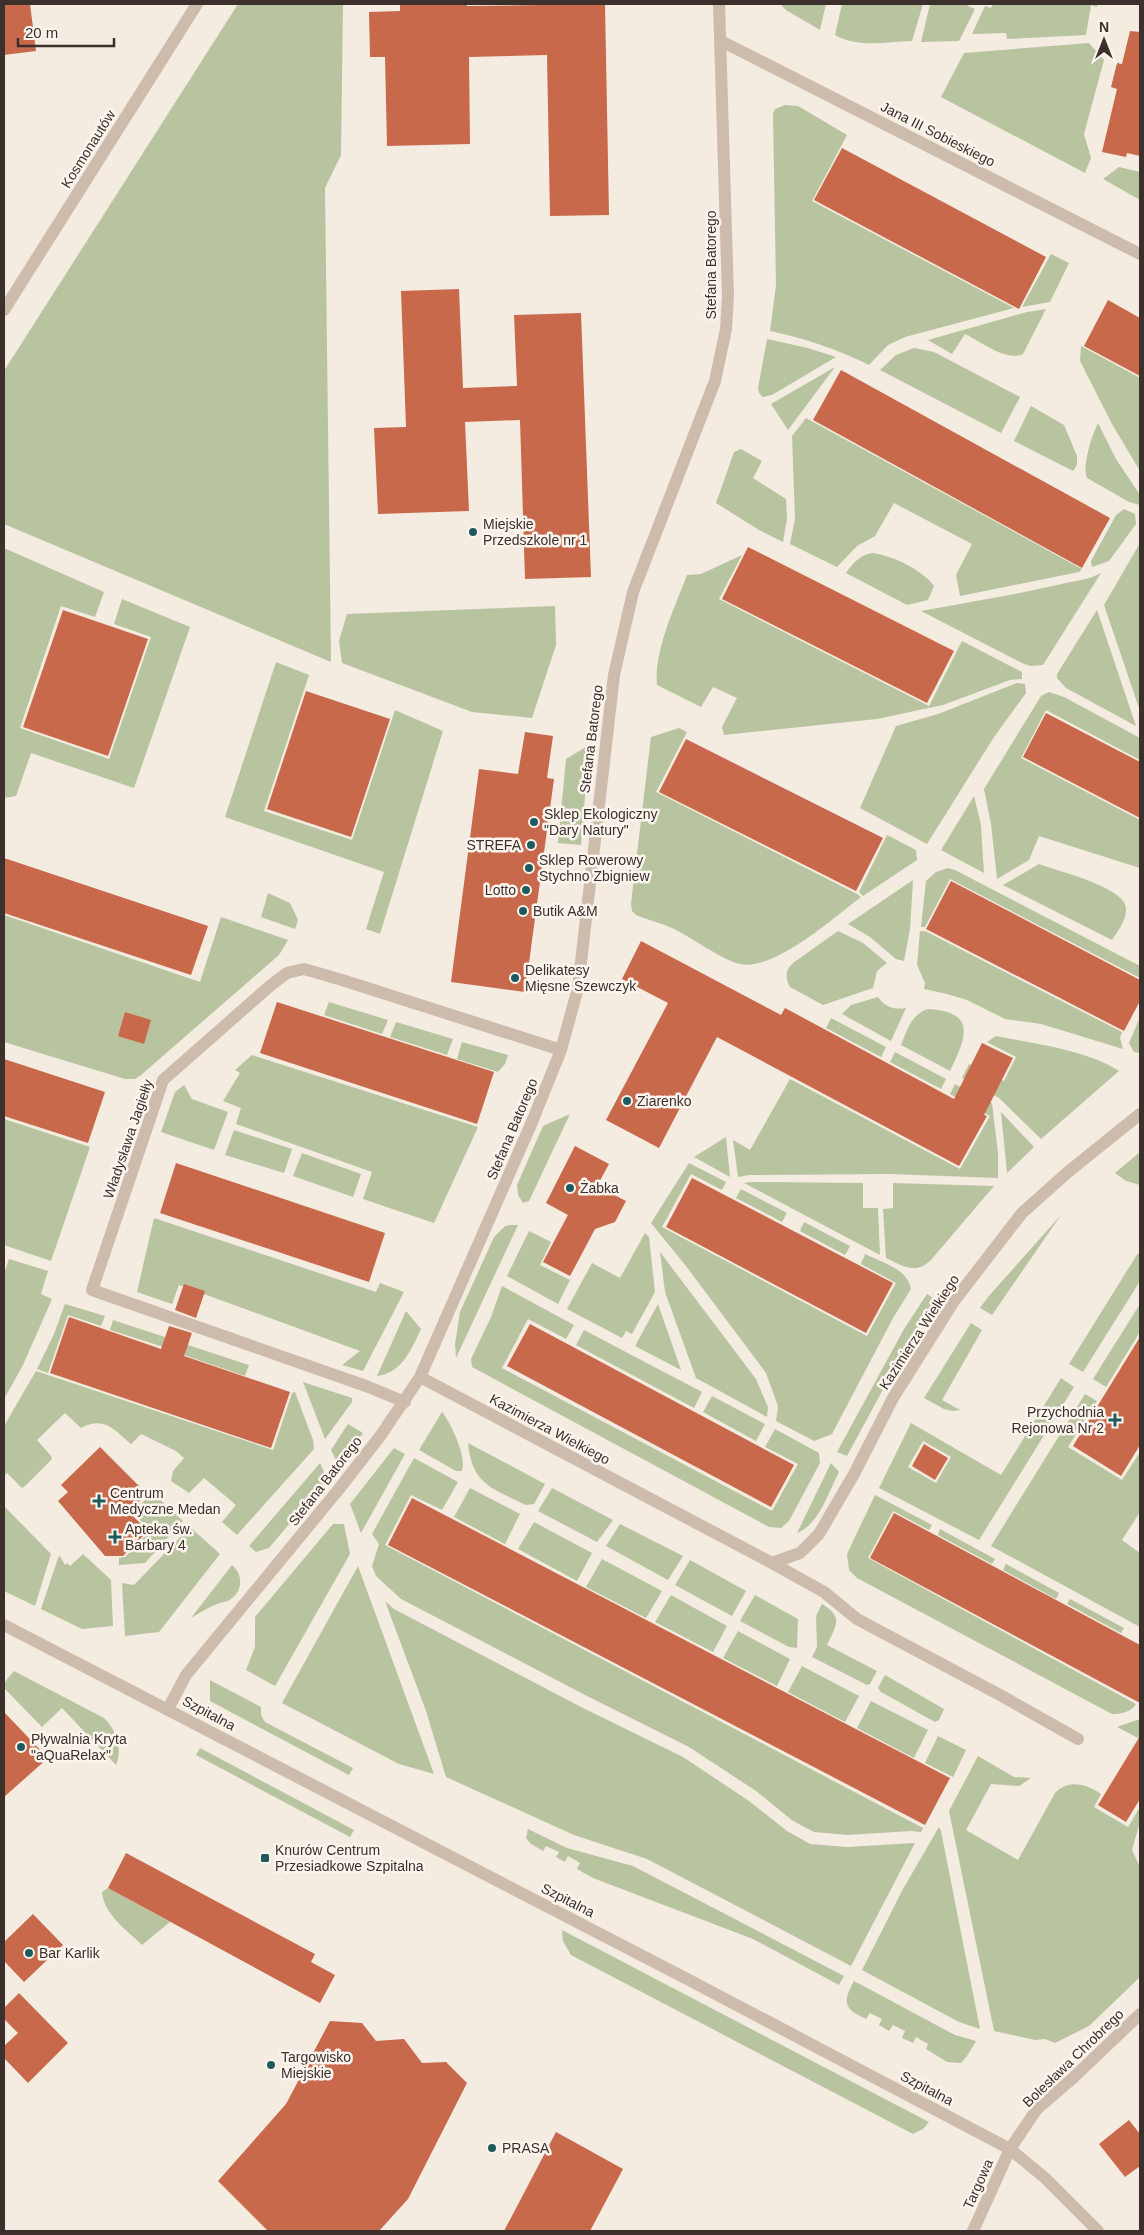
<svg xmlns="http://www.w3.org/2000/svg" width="1144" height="2235" viewBox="0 0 1144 2235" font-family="Arial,sans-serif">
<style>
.green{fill:#b8c4a0;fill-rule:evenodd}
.building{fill:#c8694b}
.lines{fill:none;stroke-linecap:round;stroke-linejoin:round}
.minor{stroke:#cdbbac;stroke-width:12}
.tertiary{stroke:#cdbbac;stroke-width:12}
.poi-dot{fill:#1f5a5e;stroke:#fbf5ee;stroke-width:2}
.labels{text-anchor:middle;stroke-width:5;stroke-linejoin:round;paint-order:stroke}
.street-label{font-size:14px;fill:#3b302b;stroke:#fbf5ee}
.poi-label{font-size:14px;fill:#3b302b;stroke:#fbf5ee;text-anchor:start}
</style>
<rect width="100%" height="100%" fill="#f4ebe1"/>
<path class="green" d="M238,4H343L341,155L325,188L331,662L4,524V371Z
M780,4H826L820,30L786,10Z
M842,4H923L912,41C887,42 857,48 835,35Z
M930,4H969L968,6L975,9L959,41L921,42Z
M993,4H1097V7L1091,5L1086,35L1007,39L1006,33L972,34L985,6L991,8Z
M1089,43L1104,60L1084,134L1091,158L1085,173L941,97L964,53Z
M785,105L798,106L847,135L812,201L1014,308L905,337L888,345L869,365C835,348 806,339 770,331L776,285L773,114L775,109Z
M1119,167L1140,172V200L1103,179Z
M1051,254L1069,263L1050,302L1022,307Z
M1046,309L1023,354C1006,362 980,341 965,334L952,354L928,340L1027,312Z
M767,339L808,348L836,357L772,395L763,397L759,393L758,388Z
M1081,346L1140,378V471L1112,424L1080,361Z
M914,348L934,352L1020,397L1001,433L880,370L896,355Z
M835,367L788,430L771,404Z
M1031,406L1064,425L1077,456V465L1073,471L1014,441Z
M806,418L1082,569L1079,572L960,596L956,575L972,544L894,503L875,536L857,546L837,567L790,544L795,519L792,436Z
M1098,423L1116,459L1140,495V505L1129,502L1087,478C1082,466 1092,435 1098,423Z
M741,449L762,461L753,478L786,499L787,519L783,542L759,530L716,503L734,452Z
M1124,509L1135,514L1136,524L1109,561L1092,567L1091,561L1116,515Z
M1140,543V711L1104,605Z
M4,548L104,592L95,617L61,606L20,728L109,759L151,637L114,624L122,599L190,627L134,788L31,753L16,796L4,798Z
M872,553C891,555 923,570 934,586L928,600L907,605L846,573C853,563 860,555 872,553Z
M742,555L719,599L929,706L962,641L1022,672V679L1010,680L943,705L877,719L724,735L722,727L737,698L713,687L701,707L657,685C654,650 675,607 687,575L701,574Z
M1101,573L1043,665L1031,666L1024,664L921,611L1015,594L1090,578Z
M555,606L556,645L532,718L472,712L342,663L339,641L347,614Z
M1097,610L1136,726L1066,688L1057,678V674Z
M276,662L309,675L264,811L352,840L395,710L443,731L380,934L366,929L384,872L225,817Z
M1017,683L1025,684L1026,693L994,737L927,844L860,808L896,726L938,714Z
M1049,692L1064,697L1140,738V760L1046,710L1021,758L1140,820V868L1039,836L1029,860L997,879L991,824L984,789L1041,696Z
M679,728L687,732L656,792L857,894L861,897C833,918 775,971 740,964C722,960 691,937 672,928C661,923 648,920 636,915L632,911L631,904L651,737Z
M589,745L581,845L558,843L566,759Z
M974,796L981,825L984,873L941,850Z
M887,835L916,850L917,860L863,896L859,892Z
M1039,864C1057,871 1125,887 1126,908C1127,920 1118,931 1112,940L1003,885Z
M948,868L955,870L1140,966V978L950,879L925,927H921L926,881L936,872Z
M913,880L910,929L904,961L896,959L870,937L848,924Z
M268,893L290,903L298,920L295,929L261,917Z
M4,915L200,982L221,917L288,940L279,955L141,1075L135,1079H125L4,1042Z
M838,931L863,943L887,963L877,971L873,988L823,1005L790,987C785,978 785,970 793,963Z
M920,931H925L1122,1032L1120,1038L1123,1049L1041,1024L1005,1019L967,1000L947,994L924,989L925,983L917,965Z
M878,997C885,1007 894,1010 906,1008L891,1041L842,1014L851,1005Z
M329,1002L388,1020L382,1034L324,1015Z
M928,1009C979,1012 965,1039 950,1071L901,1045C907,1031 911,1014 928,1009Z
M1140,1017V1053L1134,1052L1129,1043Z
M831,1018L886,1047L881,1057L826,1028Z
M396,1022L453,1039L447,1055L390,1037Z
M996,1036C1035,1044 1086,1050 1119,1071L1041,1139L999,1098L962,1078L969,1064L1004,1081L1016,1057L987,1042Z
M462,1042L508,1055L505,1064L498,1072L457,1059Z
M895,1052L946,1079L941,1089L890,1062Z
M252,1055L478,1127L434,1223L363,1199L372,1172L236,1124L241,1108L223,1101L240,1073L235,1070Z
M790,1079L960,1169L990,1116L950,1094L955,1084L992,1103L998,1153V1178L890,1174L749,1175L738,1177L733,1140L750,1150Z
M184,1085L192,1099L228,1112L214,1150L161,1132L175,1092Z
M1001,1112L1034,1147L1007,1173Z
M570,1114L529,1201L523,1203L518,1195L517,1185L543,1126Z
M4,1119L90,1147L51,1261L4,1245Z
M234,1130L292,1149L284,1173L225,1155Z
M726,1137L730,1177L694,1157Z
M1140,1152V1185L1126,1181L1115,1173Z
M302,1153L361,1174L353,1197L293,1176Z
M689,1163L726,1182L722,1190L691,1174L662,1227L867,1336L896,1283L861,1264L865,1254C881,1262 908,1269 911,1289L893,1318L832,1434L814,1441L776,1421L778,1406L766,1373L686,1266L651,1223Z
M750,1182L863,1183V1208H878L880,1255L744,1183Z
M893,1183L994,1186L931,1260C916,1275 902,1266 886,1258L883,1209L893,1208Z
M741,1189L787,1213L782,1222L736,1198Z
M1061,1215L992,1315L980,1308L988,1297Z
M154,1218L376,1292L380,1283L404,1292L363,1371L342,1365L360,1351L179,1285L172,1304L137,1292Z
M804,1222L850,1246L845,1255L800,1231Z
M510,1225H518L456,1358L455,1344L460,1312L494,1237L505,1226Z
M529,1231L551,1242L540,1265L570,1280L558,1304L507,1276Z
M645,1233L649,1237L655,1292L632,1334L626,1331L622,1338L567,1309L592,1263L620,1278Z
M660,1252L756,1379L768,1407L767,1417L696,1378L665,1292Z
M1138,1253L1140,1256V1281L1083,1372L1069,1364Z
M9,1259L48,1271L41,1294L52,1299L23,1365L4,1399V1274Z
M502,1286L574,1325L566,1339L528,1319L502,1368L772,1511L798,1464L765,1447L775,1429L819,1453L820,1463L789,1521L781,1528L769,1527L472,1367L471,1359L491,1317Z
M927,1294L936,1300L913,1334L847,1456L837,1452L904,1329Z
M65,1304L105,1316L101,1326L68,1315L48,1373L37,1369L54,1334Z
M658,1304L681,1370L635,1346Z
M1140,1304V1332L1106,1387L1093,1379Z
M406,1311L421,1329C411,1350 402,1373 377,1376Z
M113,1320L177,1341L173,1350L110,1330Z
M971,1323L982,1330L942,1400L960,1410L952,1411L944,1409L924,1398Z
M584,1330L702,1392L694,1408L576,1345Z
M185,1344L249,1365L245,1376L181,1354Z
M36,1371L273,1450L292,1393L295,1392L313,1440L314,1449L237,1535L222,1522L236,1505L204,1478L189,1493L171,1481L173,1471L184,1458L176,1451L141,1434L131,1444C113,1429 105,1416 81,1428L65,1413L37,1440L51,1456L52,1459L26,1485L22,1488L7,1473L4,1476V1426Z
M1061,1378L1074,1387L979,1540L879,1488L911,1423L1001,1475ZM923,1441L951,1457L936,1483L908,1467Z
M303,1382L352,1398V1402L325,1439Z
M1085,1394L1097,1401L1068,1447L1122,1480L1140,1452V1512L1122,1540L1140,1553V1627L991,1546Z
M712,1396L765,1424L756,1441L703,1412Z
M442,1412C451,1423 467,1457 462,1471H456L419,1450Z
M348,1424L363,1433L339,1466L331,1450Z
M468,1443L545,1484L534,1504L526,1505C492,1488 472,1485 468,1443Z
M394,1448L405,1454L361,1533L350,1504Z
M414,1458L458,1482L442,1510L411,1495L385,1545L923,1828L921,1832L911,1831L847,1835L814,1832L793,1821L756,1791L689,1747L587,1696L401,1599L376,1576L372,1566L379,1544L372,1534Z
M320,1463L327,1479L269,1548L256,1552L249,1546Z
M831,1463L839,1472C829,1491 819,1525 797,1533Z
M470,1488L520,1514L505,1544L454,1517Z
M552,1488L613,1520L597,1542L538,1511Z
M154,1494L183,1521L145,1563L119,1565V1558L125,1557L150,1531L133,1512L150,1495Z
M875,1495L932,1525L929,1530L893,1511L868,1558L1136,1704C1131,1712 1122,1714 1112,1714L857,1578L849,1570L847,1554Z
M4,1506L51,1554L35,1606L4,1591Z
M534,1522L592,1553L577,1581L518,1549Z
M333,1524H344L350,1554L275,1686L246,1670L255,1647V1617Z
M620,1524L683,1556L668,1580L606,1546Z
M190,1527L220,1554L159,1632L125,1636L122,1583L134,1585Z
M940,1529L995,1559L992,1564L938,1535Z
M83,1554L111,1580L113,1626L82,1629L41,1609L58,1558L60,1556L65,1565L67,1563L70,1566Z
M602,1559L662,1591L646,1618L586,1587Z
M690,1560L746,1591L732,1616L675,1585Z
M1006,1564L1059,1593L1056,1599L1003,1570Z
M232,1565C244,1575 243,1593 228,1601C225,1602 222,1602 220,1603C210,1606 200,1613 191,1618Z
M358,1566L434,1774L399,1764L282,1703Z
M671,1595L727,1626L713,1652L655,1622Z
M755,1595L798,1619L797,1648L789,1647L740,1621Z
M1070,1599L1124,1628L1121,1633L1067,1604Z
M385,1601L394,1609L581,1707L683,1757L749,1801L787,1831L810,1844L847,1847L915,1843L851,1966L647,1859L574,1835L446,1777L426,1711Z
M822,1604C844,1617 836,1626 827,1645L877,1671L870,1684L867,1685L812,1657L817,1647L816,1616Z
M738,1631L790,1659L777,1686L723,1658Z
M802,1666L859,1696L845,1722L788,1692Z
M14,1671L104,1718C116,1729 123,1749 116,1765L62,1708L42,1727L4,1688V1683Z
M885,1675L944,1709L939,1720L935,1722L881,1692L878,1688Z
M210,1680L261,1707V1715L265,1722L353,1768L349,1775L210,1701Z
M871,1701L928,1730L914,1758L857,1728Z
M1140,1719V1739L1117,1727Z
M938,1736L966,1750L953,1777L925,1763Z
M200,1748L354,1830L350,1837L196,1755Z
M978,1756L1014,1777L1031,1778L1019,1786L991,1784L966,1830L1018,1860L1055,1793C1069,1779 1086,1784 1101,1794L1094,1807L1128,1827L1140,1807V1822L1132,1850L1140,1867V1977L1089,2026L1055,2043L1045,2039L1035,2040L994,2031L949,1811Z
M939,1827L941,1831L980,2029L959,2022L862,1970L903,1889Z
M528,1829L567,1848L633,1866L844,1976L839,1985L753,1939L593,1878L577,1869L580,1863L568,1856L565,1862L556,1857L559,1852L546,1846L543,1851L531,1844L526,1838Z
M108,1888L170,1922L142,1945C127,1930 104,1915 102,1892Z
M562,1930L929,2122L923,2129L913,2134L571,1955L563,1941Z
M854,1981L955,2035L976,2041L967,2056L961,2063L947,2062L926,2049L928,2044L916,2037L913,2043L902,2038L905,2031L893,2025L889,2031L879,2025L882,2019L870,2013L866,2019C844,2009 842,2003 854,1981Z"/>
<path class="building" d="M4,4H30L36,51L4,55Z
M400,4H467V6L605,4L609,215L550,216L547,55L469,57L470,144L387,146L385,57H370L369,12L400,11Z
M1130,31L1140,32V156L1127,153L1126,157L1102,152L1117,89L1111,87L1117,63L1122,64Z
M842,148L1046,257L1019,309L814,200Z
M459,289L463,388L517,386L514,315L581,313L591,577L525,579L520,420L465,422L469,511L378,514L374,428L406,427L401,291Z
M1108,300L1140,318V376L1084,346Z
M841,370L1110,518L1082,568L813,420Z
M748,547L954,651L927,703L722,599Z
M63,610L148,639L108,756L23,727Z
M306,691L390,719L351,837L267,809Z
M1046,713L1140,762V818L1023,757Z
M525,732L553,736L547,778L554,779L525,992L451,982L479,769L518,774Z
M686,739L883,838L856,891L659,792Z
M4,858L208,926L191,975L4,913Z
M951,881L1140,980V1001L1124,1031L926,929Z
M641,941L781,1015L785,1008L954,1099L982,1043L1013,1058L984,1115L987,1116L959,1166L717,1037L659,1148L606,1120L668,1003L622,979Z
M277,1002L494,1072L477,1124L260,1053Z
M125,1012L151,1020L144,1044L118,1036Z
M4,1059L105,1092L88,1143L4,1116Z
M575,1146L609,1164L597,1186L626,1201L615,1222L595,1229L570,1276L543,1262L568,1215L546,1203Z
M176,1163L385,1233L369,1282L160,1213Z
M692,1178L893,1283L866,1333L666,1227Z
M184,1284L205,1291L196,1318L175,1310Z
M69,1317L161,1349L169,1326L192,1333L184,1356L290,1392L271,1448L50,1373Z
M530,1324L794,1465L771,1507L507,1366Z
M1140,1337V1445L1121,1476L1073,1446Z
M924,1444L948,1458L935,1480L912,1466Z
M100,1447L147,1494L129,1512L148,1531L123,1556H105L58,1501L68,1492L61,1485Z
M412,1498L950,1778L925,1825L388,1545Z
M894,1513L1140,1645V1703L870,1558Z
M4,1712L48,1758L4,1797Z
M1140,1736V1799L1126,1822L1098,1805Z
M126,1853L315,1954L311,1962L335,1975L320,2003L108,1888Z
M33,1914L63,1945L24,1982L4,1961V1942Z
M19,1993L68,2043L28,2083L4,2058V2046L18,2033L4,2019V2008Z
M330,2021L362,2023L376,2041L404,2039L422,2063L446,2062L467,2083L408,2199L379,2231H268L218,2181L286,2104Z
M1129,2120L1140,2134V2166L1125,2177L1099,2144Z
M556,2132L623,2169L590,2231H504Z"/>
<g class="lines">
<path class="minor" d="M721,41L1140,254
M420,1377L772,1563L824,1592L857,1619L1000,1695L1078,1739
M405,1402L366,1386L92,1290L163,1080L271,985L287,973L304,969L342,980L561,1050
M772,1563L800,1553L819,1534L854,1474L893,1398L954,1301L1022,1213L1068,1172L1140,1114
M168,1709L186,1675L339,1489L381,1435L420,1377L532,1122L561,1050L578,988L614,675L633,592L715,381L726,329L728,296L719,4
M973,2231L1010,2149L1037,2109L1073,2078L1140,2014"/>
<path class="tertiary" d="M4,310L197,4
M4,1625L691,1981L1010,2149L1045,2178L1098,2231"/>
</g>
<g class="poi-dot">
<circle cx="473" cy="532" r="5"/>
<circle cx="534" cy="822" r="5"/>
<circle cx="531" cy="845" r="5"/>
<circle cx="529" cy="868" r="5"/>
<circle cx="526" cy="890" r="5"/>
<circle cx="523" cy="911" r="5"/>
<circle cx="515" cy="978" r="5"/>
<circle cx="627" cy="1101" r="5"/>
<circle cx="570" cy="1188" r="5"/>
<path d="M1112.5 1412.5h5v5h5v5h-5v5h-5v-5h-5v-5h5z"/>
<path d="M96.5 1493.5h5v5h5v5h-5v5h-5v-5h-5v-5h5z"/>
<path d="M112.5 1529.5h5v5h5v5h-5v5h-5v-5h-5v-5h5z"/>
<circle cx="21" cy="1747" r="5"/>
<rect x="260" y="1853" width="10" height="10" rx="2.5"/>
<circle cx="29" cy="1953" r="5"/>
<circle cx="271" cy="2065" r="5"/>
<circle cx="492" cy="2148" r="5"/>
</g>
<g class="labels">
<g class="street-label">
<text transform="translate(938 134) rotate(27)" y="5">Jana III Sobieskiego</text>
<text transform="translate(88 149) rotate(-58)" y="5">Kosmonautów</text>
<text transform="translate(711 265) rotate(-90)" y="5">Stefana Batorego</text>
<text transform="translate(591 739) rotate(-83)" y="5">Stefana Batorego</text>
<text transform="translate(512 1129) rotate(-67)" y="5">Stefana Batorego</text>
<text transform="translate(128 1139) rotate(-71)" y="5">Władysława Jagiełły</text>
<text transform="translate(919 1332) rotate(-57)" y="5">Kazimierza Wielkiego</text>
<text transform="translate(550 1429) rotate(28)" y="5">Kazimierza Wielkiego</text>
<text transform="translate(325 1481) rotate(-52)" y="5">Stefana Batorego</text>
<text transform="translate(209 1713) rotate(28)" y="5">Szpitalna</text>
<text transform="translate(568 1900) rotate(27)" y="5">Szpitalna</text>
<text transform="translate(1073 2058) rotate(-44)" y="5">Bolesława Chrobrego</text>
<text transform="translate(927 2088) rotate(28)" y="5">Szpitalna</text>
<text transform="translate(978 2184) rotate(-66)" y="5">Targowa</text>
</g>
<g class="poi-label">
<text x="483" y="529">Miejskie<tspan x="483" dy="16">Przedszkole nr 1</tspan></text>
<text x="544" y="819">Sklep Ekologiczny<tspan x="544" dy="16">"Dary Natury"</tspan></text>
<text x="521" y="850" text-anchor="end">STREFA</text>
<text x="539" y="865">Sklep Rowerowy<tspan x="539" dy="16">Stychno Zbigniew</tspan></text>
<text x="516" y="895" text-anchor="end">Lotto</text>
<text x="533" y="916">Butik A&amp;M</text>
<text x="525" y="975">Delikatesy<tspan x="525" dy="16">Mięsne Szewczyk</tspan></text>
<text x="637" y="1106">Ziarenko</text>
<text x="580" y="1193">Żabka</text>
<text x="1104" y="1417" text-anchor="end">Przychodnia<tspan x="1104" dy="16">Rejonowa Nr 2</tspan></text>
<text x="110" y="1498">Centrum<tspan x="110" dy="16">Medyczne Medan</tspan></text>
<text x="125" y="1534">Apteka św.<tspan x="125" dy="16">Barbary 4</tspan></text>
<text x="31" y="1744">Pływalnia Kryta<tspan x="31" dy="16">"aQuaRelax"</tspan></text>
<text x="275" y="1855">Knurów Centrum<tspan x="275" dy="16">Przesiadkowe Szpitalna</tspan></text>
<text x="39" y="1958">Bar Karlik</text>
<text x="281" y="2062">Targowisko<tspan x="281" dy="16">Miejskie</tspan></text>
<text x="502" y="2153">PRASA</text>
</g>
</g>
<rect width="1144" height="2235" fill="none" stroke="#3b302b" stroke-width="10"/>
<g transform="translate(1104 40)" stroke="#fbf5ee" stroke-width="4" paint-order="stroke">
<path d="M0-4L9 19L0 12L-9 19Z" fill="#3b302b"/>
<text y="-8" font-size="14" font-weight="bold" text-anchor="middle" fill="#3b302b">N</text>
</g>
<path d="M18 38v8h96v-8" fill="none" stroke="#3b302b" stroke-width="2.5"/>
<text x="25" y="38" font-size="15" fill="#3b302b" stroke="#fbf5ee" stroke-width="4" paint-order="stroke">20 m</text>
</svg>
